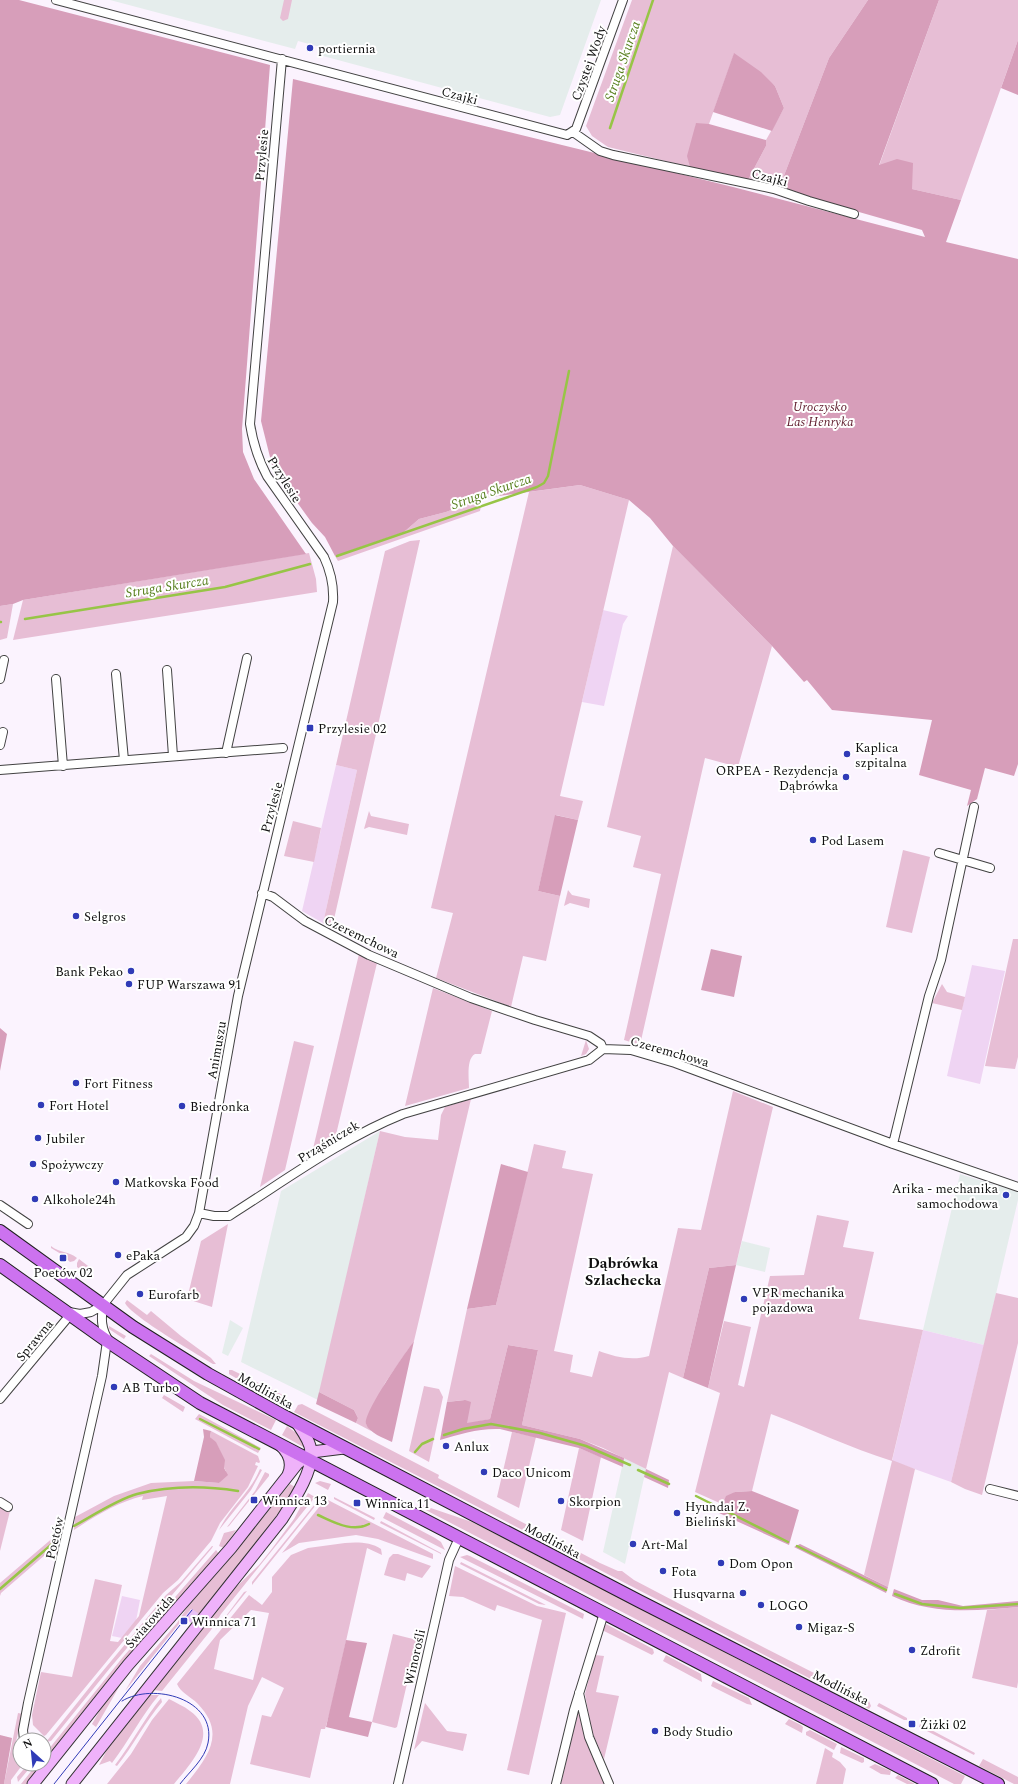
<svg xmlns="http://www.w3.org/2000/svg" width="1018" height="1784" viewBox="0 0 1018 1784" font-family="Spectral,serif">
<style>
.industrial{fill:#e5edec}
.farmland{fill:#efd4f3}
.green{fill:#e7bed5;fill-rule:evenodd}
.forest{fill:#d79eba}
.sand{fill:#e9c2f7}
.lines{fill:none;stroke-linecap:round;stroke-linejoin:round}
.stream{stroke:#97c546;stroke-width:2.5}
.street-casing{stroke:#424242;stroke-width:10}
.secondary-casing{stroke:#313131;stroke-width:13}
.primary-casing{stroke:#202020;stroke-width:14}
.street{stroke:#fff;stroke-width:8}
.secondary{stroke:#efb2fa;stroke-width:11}
.primary{stroke:#cc72ef;stroke-width:12}
.tram{stroke:#303bb7;stroke-width:1}
.poi-dot{fill:#303bb7;stroke:#fff;stroke-width:1.5}
.labels{text-anchor:middle;stroke-width:4;stroke-linejoin:round;paint-order:stroke}
.poi-label{font-size:13px;fill:#0f0f0f;stroke:#fff;text-anchor:start}
.street-label{font-size:13px;fill:#0f0f0f;stroke:#fff}
.park-label{font-size:13px;font-style:italic;fill:#642333;stroke:#fff}
.water-label{font-size:14px;font-style:italic;fill:#577f1d;stroke:#fff}
.quarter-label{font-size:15px;font-weight:bold;fill:#0f0f0f;stroke:#fff}
</style>
<rect width="100%" height="100%" fill="#fbf3fe"/>
<path class="industrial" d="M110,0H601L560,115L550,117L323,56L325,46L324,48L298,41L295,49Z
M380,1131L318,1400L241,1362L281,1191Z
M960,1174L1018,1192V1200L984,1345L923,1330Z
M742,1241L770,1248L765,1272L736,1265Z
M230,1320L243,1328L228,1356L222,1353Z
M624,1458L646,1469L625,1564L603,1552Z"/>
<path class="farmland" d="M603,610L628,616L623,624L604,706L582,702Z
M336,765L357,770L323,923L302,911Z
M972,965L1005,971L980,1084L947,1076Z
M923,1330L984,1345L951,1482L892,1461Z
M122,1596L140,1600L136,1621L122,1638L112,1636Z"/>
<path class="green" d="M284,0H292L288,19L283,21L280,18Z
M632,0H868L829,58L780,186L748,180L766,146V140L784,108L775,86L734,54L709,124H696L690,167L608,147L592,136L586,126Z
M939,0H1018V40L961,200L912,189L879,166Z
M580,485L629,500L560,796L583,801L578,820L556,815L538,891L560,896L546,961L523,956L511,1007L436,978L453,913L431,908L529,492Z
M483,498L480,511L338,561L335,556L404,532L419,519L446,512Z
M420,540L332,928L323,923L357,770L336,765L385,551L410,541Z
M673,546L772,646L738,767L705,758L640,1045L624,1040L661,874L633,867L641,836L607,827Z
M309,553L316,579L317,592L13,640L23,600Z
M13,604L7,638L0,640V606Z
M369,811L371,816L409,824L407,835L369,827L364,829Z
M293,821L321,828L314,862L284,856Z
M903,850L930,857L912,933L886,927Z
M568,890L572,895L590,899L589,908L570,903L564,906Z
M1013,939H1018V1057L1015,1069L985,1066Z
M359,954L377,963L334,1143L312,1153Z
M942,984L947,992L965,997L962,1010L932,1003Z
M433,988L492,1011L481,1054H475C466,1059 469,1079 469,1088L405,1106Z
M586,1040L589,1049L586,1054L581,1056Z
M294,1041L314,1046L285,1170L260,1187Z
M733,1091L773,1107L736,1265L709,1268L683,1378L669,1372L646,1469L603,1448L580,1439L522,1425L538,1350L508,1345L490,1419L467,1424L464,1400L447,1402L467,1309L496,1305L534,1144L566,1151L562,1168L593,1174L554,1351L573,1355L570,1372L592,1377L599,1351C615,1357 632,1361 649,1356L678,1228L701,1230Z
M471,1099L414,1341L385,1383L366,1424L371,1431L356,1423L358,1418L354,1410L319,1392L380,1131L405,1137L438,1140L441,1115L445,1107Z
M817,1215L849,1221L843,1247L874,1252L859,1319L923,1330L892,1460L915,1469L888,1587L864,1575L892,1461C850,1448 811,1429 771,1414L752,1491L735,1492L724,1505L695,1492L720,1393L708,1388L724,1321L751,1327L738,1385L744,1387L770,1276L804,1275Z
M228,1224L212,1307L187,1299L201,1241Z
M51,1246C59,1253 69,1251 77,1258L74,1261L70,1262L61,1254L51,1248Z
M79,1259L92,1269L88,1275L77,1267V1263Z
M996,1293L1018,1298V1343L982,1495L965,1489L951,1482Z
M127,1300L147,1315L151,1311L181,1336L211,1358L216,1364H213C197,1354 131,1316 125,1303Z
M109,1326L126,1336L124,1339L109,1329Z
M151,1354L194,1381L276,1420L271,1430L223,1405L149,1356Z
M229,1370H232L287,1397L283,1406L229,1374Z
M424,1386L439,1389L443,1397L429,1462L409,1451Z
M164,1395L185,1407L183,1412L162,1398Z
M302,1404L439,1475L438,1478L600,1563L618,1571H622L634,1580L716,1623L869,1701L871,1706L869,1709L294,1412L298,1405Z
M199,1414L261,1448L258,1453L195,1419Z
M287,1426L300,1436L305,1448L282,1435Z
M211,1431L258,1456L260,1462L259,1463L256,1462L255,1465L258,1466L248,1487L220,1523L211,1541L178,1580L163,1593L46,1735L44,1736L33,1725L32,1715L41,1672L72,1677L95,1579L122,1585L110,1641L118,1642L139,1616L167,1496L142,1500L143,1496C118,1502 95,1516 74,1530L75,1517L114,1496L151,1483L194,1481L219,1483L226,1471C222,1466 223,1460 221,1454C219,1447 215,1442 210,1437Z
M512,1432L536,1437L519,1508L497,1497Z
M579,1448L601,1457L583,1541L561,1530Z
M260,1469L262,1470L251,1490L219,1530C230,1507 251,1492 260,1469Z
M265,1472L269,1474V1476L229,1526L227,1527L255,1491Z
M320,1481L331,1484L328,1490L315,1483Z
M290,1484L295,1487L277,1517L138,1692L199,1615L191,1609L125,1691L140,1666L177,1623L192,1600L243,1542Z
M308,1493L315,1497L221,1614L211,1630L162,1691L153,1690L233,1590L259,1565L271,1550L294,1519Z
M334,1497L375,1518L374,1520L334,1499Z
M319,1499L320,1500L252,1585V1582Z
M328,1500L433,1554V1559L378,1539L356,1535L299,1543L282,1553L324,1501L326,1505L329,1504Z
M419,1504L472,1522L965,1776L961,1784H954L418,1506Z
M0,1505L10,1511L0,1551Z
M386,1512L435,1538L441,1542L445,1550L383,1518Z
M381,1521L441,1553V1554L380,1523Z
M62,1530L60,1542L1,1593L0,1596V1583Z
M236,1530L224,1548L219,1546L224,1533Z
M345,1543C357,1542 371,1542 381,1549L382,1555L367,1548L330,1712L325,1729H321L310,1778L250,1764L262,1715L271,1717L284,1688L262,1677L248,1706L230,1784H186C208,1757 227,1733 197,1703C191,1697 180,1692 177,1684L249,1595L262,1605L272,1592V1577L291,1555L308,1548ZM251,1610L269,1613L253,1680L214,1669L220,1640Z
M212,1546H213L212,1548L110,1668L51,1741L46,1742L97,1678L166,1595L181,1582Z
M216,1550L219,1554L44,1762V1755L123,1657Z
M393,1554H398L431,1566L422,1578L407,1573L405,1581L384,1575L389,1558Z
M467,1555L470,1556L584,1614L583,1619L460,1557Z
M461,1562L546,1605L539,1604L460,1564Z
M455,1566L537,1606L566,1613L529,1775L507,1770L542,1620L497,1605L495,1611L463,1597L449,1596Z
M247,1591L214,1632L244,1592Z
M1018,1607V1682L1017,1688L972,1678L987,1610Z
M606,1624L653,1649L654,1653L652,1655L602,1630Z
M393,1634L417,1640L397,1727L395,1728L372,1722Z
M595,1655L604,1656L596,1692L619,1696L604,1759L592,1732L585,1694Z
M666,1655L701,1674L702,1682L663,1661Z
M713,1681L749,1698L752,1705L747,1704L711,1686Z
M118,1686L119,1687L96,1727L92,1724L104,1703Z
M150,1695H159C141,1716 129,1741 112,1763L110,1761L99,1765L109,1746Z
M161,1698L162,1702C145,1722 133,1746 117,1766L115,1765C132,1743 144,1719 161,1698Z
M169,1699C176,1703 184,1706 190,1711C221,1733 190,1764 174,1784H107L131,1754L152,1720Z
M425,1703L447,1731L467,1734L463,1751L422,1741L414,1750Z
M879,1703L907,1718V1720H904L877,1706Z
M579,1708L586,1737L604,1784H561Z
M18,1713L23,1714L14,1749L20,1750V1764H23L11,1780V1784H4Z
M789,1719L801,1725L803,1727L802,1733L785,1724Z
M920,1724L975,1753L974,1755L919,1727Z
M810,1730L837,1744L834,1750L806,1735V1732Z
M841,1747L864,1758V1762L862,1763L840,1753Z
M825,1748L833,1753L832,1757L840,1762L846,1769L843,1784H816Z
M983,1759L1018,1777V1784H1014L979,1766Z
M28,1764H33L18,1782L17,1777Z
M37,1764H42L27,1784H21Z
M875,1764L891,1771L890,1775L881,1774L869,1767Z
M898,1775L915,1784H907L895,1778Z"/>
<path class="forest" d="M0,0H19L270,65L242,429L243,452L254,479L306,554L23,600L13,604L0,606Z
M868,0H939L879,165L897,159L913,163L912,189L961,200L946,242L1018,259V764L1014,776L985,768L977,799L967,806L971,790L919,775L932,720L832,710L807,680L804,682L772,646L673,546L650,518L629,500L580,485L483,498L446,512L419,519L404,532L335,556L325,537L312,523L273,469L261,421L293,79L733,187L925,237L922,230L803,196L780,186L829,58Z
M1018,40V95L1001,88Z
M734,53L761,72L775,86L784,108L772,131L713,112Z
M696,123L709,124L766,140V146L748,180L690,167L687,156Z
M555,815L578,820L560,896L538,891Z
M711,949L742,956L734,997L701,990Z
M0,1028L7,1034L0,1071Z
M501,1164L528,1172L496,1305L467,1309Z
M736,1265L708,1388L683,1378L709,1268Z
M414,1341L392,1442C384,1438 369,1433 366,1424C363,1413 405,1353 414,1341Z
M508,1345L538,1350L522,1425L580,1439L624,1458L623,1467L579,1448L500,1429C479,1428 460,1434 440,1440L447,1402L465,1400L471,1402L467,1423L490,1419Z
M319,1392L354,1410L358,1418L356,1423L316,1404Z
M203,1429L211,1431L210,1437L216,1442L225,1460L224,1468L228,1475L219,1483L194,1481L204,1437Z
M646,1469L669,1480L668,1488L644,1477Z
M752,1491L799,1510L789,1545L719,1513L726,1496L735,1492Z
M800,1544L888,1587L886,1593L794,1547Z
M894,1589L922,1600H938L963,1606L1018,1601V1607C975,1611 932,1615 892,1596Z
M346,1640L367,1643L349,1717L372,1722L368,1737L326,1727Z
M0,1735L12,1738L4,1784H0Z"/>
<path class="sand" d="M192,1609L199,1614L191,1623L184,1617Z"/>
<g class="lines">
<path class="stream" d="M610,128L653,0
M337,556L537,487L544,483L548,476L569,371
M25,619L225,587L310,564
M0,622H1
M200,1419L259,1449
M444,1435L463,1429L491,1424L540,1433L586,1446L630,1465
M415,1452L422,1444L433,1439
M638,1470L669,1484
M696,1496L788,1542
M318,1515C334,1522 352,1533 369,1524
M74,1526C92,1516 118,1499 137,1494C169,1486 206,1486 238,1491
M797,1546L886,1590
M0,1589L59,1538
M895,1594L922,1604L960,1608L1018,1604"/>
<g class="street-casing">
<path id="street" d="M56,0L567,135L576,129L623,0
M573,132L600,151L613,155L774,189L809,201L854,214
M167,670L173,756
M116,674L124,760
M0,679L4,660
M56,679L63,766
M0,745L3,732
M226,753L247,658
M0,770L283,748
M939,853L990,868
M262,893L273,897L305,921L369,955L471,998L535,1020L589,1036L601,1044L603,1049
M603,1049L631,1050L675,1063L893,1144L1018,1187
M893,1144L929,996L941,960L974,807
M0,1205L28,1224
M199,1213L214,1216H229C286,1180 341,1139 403,1114L589,1060L603,1049
M103,1305C101,1319 101,1329 109,1341
M69,1312L80,1314L91,1312L103,1305L127,1275L186,1237L194,1226L199,1213L238,996L333,602C334,585 331,572 324,557L267,476C258,459 253,443 250,424L282,59
M0,1399L70,1315
M990,1489L1018,1496
M0,1502L8,1507
M579,1693L589,1737L609,1784
M24,1740L23,1730L28,1703L102,1376L107,1341
M398,1784L449,1560L459,1538
M556,1784L574,1710L604,1613"/>
</g>
<g class="secondary-casing">
<path id="secondary" d="M280,1445C289,1453 293,1464 288,1475
M33,1784L128,1665L231,1548L297,1464L312,1452L344,1448
M72,1784L282,1519C292,1503 314,1471 311,1451C310,1441 303,1432 297,1423"/>
</g>
<g class="primary-casing">
<path id="primary" d="M0,1231L133,1327L208,1374L282,1415L639,1601L998,1784
M0,1265L107,1341L200,1403L932,1784"/>
</g>
<use href="#street" class="street"/>
<use href="#secondary" class="secondary"/>
<use href="#primary" class="primary"/>
<path class="tram" d="M122,1701C153,1682 217,1699 208,1743C205,1759 189,1772 180,1784
M54,1784L192,1610"/>
</g>
<g class="poi-dot">
<circle cx="310" cy="48" r="4"/>
<rect x="306" y="724" width="8" height="8" rx="2"/>
<circle cx="847" cy="754" r="4"/>
<circle cx="846" cy="777" r="4"/>
<circle cx="813" cy="840" r="4"/>
<circle cx="76" cy="916" r="4"/>
<circle cx="131" cy="971" r="4"/>
<circle cx="129" cy="984" r="4"/>
<circle cx="76" cy="1083" r="4"/>
<circle cx="41" cy="1105" r="4"/>
<circle cx="182" cy="1106" r="4"/>
<circle cx="38" cy="1138" r="4"/>
<circle cx="33" cy="1164" r="4"/>
<circle cx="116" cy="1182" r="4"/>
<circle cx="1006" cy="1195" r="4"/>
<circle cx="35" cy="1199" r="4"/>
<circle cx="118" cy="1255" r="4"/>
<rect x="59" y="1254" width="8" height="8" rx="2"/>
<circle cx="140" cy="1294" r="4"/>
<circle cx="744" cy="1299" r="4"/>
<circle cx="114" cy="1387" r="4"/>
<circle cx="446" cy="1446" r="4"/>
<circle cx="484" cy="1472" r="4"/>
<rect x="250" y="1496" width="8" height="8" rx="2"/>
<circle cx="561" cy="1501" r="4"/>
<rect x="353" y="1499" width="8" height="8" rx="2"/>
<circle cx="677" cy="1513" r="4"/>
<circle cx="633" cy="1544" r="4"/>
<circle cx="721" cy="1563" r="4"/>
<circle cx="663" cy="1571" r="4"/>
<circle cx="743" cy="1593" r="4"/>
<circle cx="761" cy="1605" r="4"/>
<rect x="180" y="1617" width="8" height="8" rx="2"/>
<circle cx="799" cy="1627" r="4"/>
<circle cx="912" cy="1650" r="4"/>
<rect x="908" y="1720" width="8" height="8" rx="2"/>
<circle cx="655" cy="1731" r="4"/>
</g>
<g class="labels">
<g class="poi-label">
<text x="318" y="53">portiernia</text>
<text x="318" y="733">Przylesie 02</text>
<text x="855" y="752">Kaplica<tspan x="855" dy="15">szpitalna</tspan></text>
<text x="838" y="775" text-anchor="end">ORPEA - Rezydencja<tspan x="838" dy="15">Dąbrówka</tspan></text>
<text x="821" y="845">Pod Lasem</text>
<text x="84" y="921">Selgros</text>
<text x="123" y="976" text-anchor="end">Bank Pekao</text>
<text x="137" y="989">FUP Warszawa 91</text>
<text x="84" y="1088">Fort Fitness</text>
<text x="49" y="1110">Fort Hotel</text>
<text x="190" y="1111">Biedronka</text>
<text x="46" y="1143">Jubiler</text>
<text x="41" y="1169">Spożywczy</text>
<text x="124" y="1187">Matkovska Food</text>
<text x="998" y="1193" text-anchor="end">Arika - mechanika<tspan x="998" dy="15">samochodowa</tspan></text>
<text x="43" y="1204">Alkohole24h</text>
<text x="126" y="1260">ePaka</text>
<text x="63" y="1277" text-anchor="middle">Poetów 02</text>
<text x="752" y="1297">VPR mechanika<tspan x="752" dy="15">pojazdowa</tspan></text>
<text x="148" y="1299">Eurofarb</text>
<text x="122" y="1392">AB Turbo</text>
<text x="454" y="1451">Anlux</text>
<text x="492" y="1477">Daco Unicom</text>
<text x="262" y="1505">Winnica 13</text>
<text x="569" y="1506">Skorpion</text>
<text x="365" y="1508">Winnica 11</text>
<text x="685" y="1511">Hyundai Z.<tspan x="685" dy="15">Bieliński</tspan></text>
<text x="641" y="1549">Art-Mal</text>
<text x="729" y="1568">Dom Opon</text>
<text x="671" y="1576">Fota</text>
<text x="735" y="1598" text-anchor="end">Husqvarna</text>
<text x="769" y="1610">LOGO</text>
<text x="192" y="1626">Winnica 71</text>
<text x="807" y="1632">Migaz-S</text>
<text x="920" y="1655">Zdrofit</text>
<text x="920" y="1729">Żiżki 02</text>
<text x="663" y="1736">Body Studio</text>
</g>
<g class="street-label">
<text transform="translate(588 63) rotate(-70)" y="5">Czystej Wody</text>
<text transform="translate(460 95) rotate(15)" y="5">Czajki</text>
<text transform="translate(261 155) rotate(-85)" y="5">Przylesie</text>
<text transform="translate(770 177) rotate(15)" y="5">Czajki</text>
<text transform="translate(285 479) rotate(58)" y="5">Przylesie</text>
<text transform="translate(271 807) rotate(-75)" y="5">Przylesie</text>
<text transform="translate(362 936) rotate(26)" y="5">Czeremchowa</text>
<text transform="translate(216 1050) rotate(-80)" y="5">Animuszu</text>
<text transform="translate(670 1051) rotate(16)" y="5">Czeremchowa</text>
<text transform="translate(328 1141) rotate(-31)" y="5">Prząśniczek</text>
<text transform="translate(34 1340) rotate(-50)" y="5">Sprawna</text>
<text transform="translate(266 1390) rotate(29)" y="5">Modlińska</text>
<text transform="translate(54 1538) rotate(-77)" y="5">Poetów</text>
<text transform="translate(553 1540) rotate(28)" y="5">Modlińska</text>
<text transform="translate(149 1621) rotate(-49)" y="5">Światowida</text>
<text transform="translate(414 1657) rotate(-77)" y="5">Winorośli</text>
<text transform="translate(841 1687) rotate(27)" y="5">Modlińska</text>
</g>
<g class="park-label">
<text x="820" y="411">Uroczysko<tspan x="820" dy="15">Las Henryka</tspan></text>
</g>
<g class="water-label">
<text transform="translate(622 61) rotate(-71)" y="5">Struga Skurcza</text>
<text transform="translate(491 491) rotate(-19)" y="5">Struga Skurcza</text>
<text transform="translate(167 586) rotate(-9)" y="5">Struga Skurcza</text>
</g>
<g class="quarter-label">
<text x="623" y="1268">Dąbrówka<tspan x="623" dy="17">Szlachecka</tspan></text>
</g>
</g>
<g transform="translate(32 1752) rotate(333)"><circle r="19" fill="#ffffff" stroke="#9f9f9f"/>
<path d="M0-3L7 15L0 10L-7 15Z" fill="#303bb7"/>
<text y="-6" font-size="11" font-weight="bold" text-anchor="middle" fill="#0f0f0f">N</text>
</g>
</svg>
